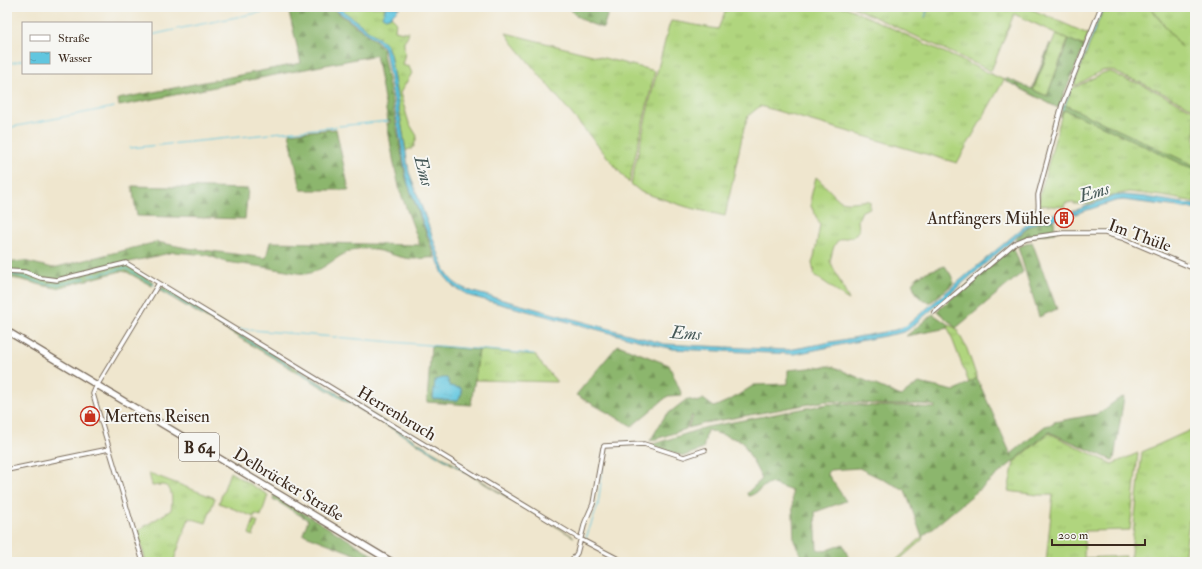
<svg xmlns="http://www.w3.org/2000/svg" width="1202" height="569" viewBox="0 0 1202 569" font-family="'IM FELL Double Pica',serif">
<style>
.grass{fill:url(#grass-tufts);stroke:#76804e}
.forest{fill:url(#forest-firs);stroke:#647046}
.pitch{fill:#b0d57e;stroke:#76804e}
.water{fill:url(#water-ripples);stroke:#4e787e}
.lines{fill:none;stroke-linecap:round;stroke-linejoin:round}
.stream{stroke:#61c6df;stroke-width:1}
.street-casing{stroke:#7a6c5c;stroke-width:5.5}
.primary-casing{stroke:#7a6c5c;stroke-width:8}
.street{stroke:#fff;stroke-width:3.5}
.primary{stroke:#fff;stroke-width:5.5}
.labels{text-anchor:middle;stroke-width:4;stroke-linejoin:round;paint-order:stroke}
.shield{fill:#f6f6f2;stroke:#73675e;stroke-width:1}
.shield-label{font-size:16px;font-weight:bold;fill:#3b2a1e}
.poi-label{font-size:17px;fill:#3b2a1e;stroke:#f6f6f2;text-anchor:end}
.street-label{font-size:17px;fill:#3b2a1e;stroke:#f6f6f2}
.water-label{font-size:18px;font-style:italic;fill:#465958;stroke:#f6f6f2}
</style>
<defs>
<pattern id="grass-tufts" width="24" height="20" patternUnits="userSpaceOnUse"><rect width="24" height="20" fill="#b0d57e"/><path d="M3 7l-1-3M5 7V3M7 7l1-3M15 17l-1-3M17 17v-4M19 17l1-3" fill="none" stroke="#98b76c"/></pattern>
<pattern id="forest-firs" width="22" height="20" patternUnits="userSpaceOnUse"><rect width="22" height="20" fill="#8cb66d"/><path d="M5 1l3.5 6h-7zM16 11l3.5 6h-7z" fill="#749459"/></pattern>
<pattern id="water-ripples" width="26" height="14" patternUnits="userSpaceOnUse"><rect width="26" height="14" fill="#61c6df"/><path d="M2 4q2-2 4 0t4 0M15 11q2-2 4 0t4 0" fill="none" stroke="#55aabf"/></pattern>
</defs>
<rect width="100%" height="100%" fill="#f6f6f2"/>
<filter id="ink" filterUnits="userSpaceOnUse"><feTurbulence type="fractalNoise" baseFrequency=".025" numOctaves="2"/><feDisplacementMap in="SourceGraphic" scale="8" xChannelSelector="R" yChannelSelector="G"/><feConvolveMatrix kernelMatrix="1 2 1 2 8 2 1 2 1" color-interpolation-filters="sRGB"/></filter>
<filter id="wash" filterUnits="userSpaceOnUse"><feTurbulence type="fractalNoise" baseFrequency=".012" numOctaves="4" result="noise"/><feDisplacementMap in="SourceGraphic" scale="16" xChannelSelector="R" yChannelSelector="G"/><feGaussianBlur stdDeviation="0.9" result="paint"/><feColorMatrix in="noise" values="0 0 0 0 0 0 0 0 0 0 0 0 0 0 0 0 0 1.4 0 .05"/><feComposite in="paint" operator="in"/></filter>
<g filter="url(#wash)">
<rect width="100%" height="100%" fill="#efe6ce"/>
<path class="grass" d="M338,7H386L384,8L386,18L391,16L396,21L395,30L403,32H409L407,37L404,41V49L405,53L402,65L409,67L412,73L400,93L409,123L417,136L414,146L412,149H409L406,151L390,54L387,46Z
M727,7H846L1004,80L957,163L760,106L748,116L744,128L725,216L687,207L641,192L631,184L652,91L669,26L671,21L678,22L718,29Z
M853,7H927L925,18L928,10L952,7H1006V10H1008V7H1031V9L1088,34L1084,46L1068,39L1047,96L1033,90L1056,34L1068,39L1014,14L991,71Z
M1104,7H1149L1182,47L1150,7H1191L1195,11V109L1142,83L1127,78L1111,70H1108L1101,71L1077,85H1074Z
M506,33L655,71L629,183L512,42Z
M1107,72H1111L1127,80L1141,84L1195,111V166L1065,105L1072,88L1078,86L1103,73Z
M1064,110L1098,124L1195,170V202L1162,196L1129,192L1114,195L1088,204H1074L1073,202L1065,203L1064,207L1039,205L1040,194L1061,117Z
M816,177C820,180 838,200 841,201C850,204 861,200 870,201V208L862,211L858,220L859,230L853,237C833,239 835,243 830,261L849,300C837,294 827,281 815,277L812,263L814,258L820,225L811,206V197Z
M949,325L956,328L967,349L977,378L969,383L948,328Z
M479,350L536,355L538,360L557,382L475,380Z
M1195,428V471L1184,562H1130L1142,452Z
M1049,433L1112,464L1138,453L1130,530L1085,531L1084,558L1126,556L1125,562H1046L1053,495H1038L1008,491L1014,462Z
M230,472L268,495L261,516L255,514L254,517L219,503Z
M149,473L215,498L206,523L189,518L175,557L174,562H146L137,531L171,510C172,502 174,486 162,485C159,485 155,486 152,486Z
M922,537L923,539L897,562H894Z"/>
<path class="forest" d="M295,7H330L377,42L382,48L406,179L435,258C428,257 421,259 413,259C393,258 373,244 353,250C336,255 321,274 303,274L264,267L226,262L207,255L174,252L125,263L153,282L152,286L127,272L121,271L57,288C39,286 23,278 7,278V261L11,262L24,261L53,268L157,242L187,248L266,258L270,242L420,245L400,191L394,164L387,123H390V120L388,121L376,55L119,106L118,99L301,63L288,8Z
M569,7H610L603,28C592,25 575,18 569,7Z
M1069,39L1084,47L1058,108L1004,80L1006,78L1032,89L1050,43V47L1033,90L1047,96Z
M1065,105L1195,166V170L1098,124L1064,110L1060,117L1063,106Z
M336,129L349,190H301L289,133Z
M132,186L248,189L245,219L137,216Z
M1054,220L1055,233L1028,237L1016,241V239L1030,226L1036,223Z
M1032,242L1057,309L1039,317L1018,247Z
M1013,246L1023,272L956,328L937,311Z
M945,266L951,275L954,283L931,302C919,302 916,293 912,283C920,272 933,270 945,266Z
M163,287L574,537L159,290Z
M933,314L949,325L948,328L906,336Z
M618,345L669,365L682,395L668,396L632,426L576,395Z
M431,346L479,350L471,405L427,402Z
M829,366L834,367L901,396L919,383L954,391L977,378L1012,457L1011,454L1045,426L1054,424V422L1097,414C1107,410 1113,400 1124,397L1114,459L1112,460L1049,432L922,537L905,490L859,468L830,470L827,473L846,501L815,512L817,549L825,551L843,544L850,562H805L794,541L792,491L770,483C762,486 756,495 748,496L747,493L762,479L742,441L707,430L703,449L684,456L651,445L707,427L828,404H841V403L873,406H906L935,408V406C921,403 905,405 891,405C869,404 848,401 826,401L706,423L688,428L693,417L692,415L686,429L650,441L665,416L687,399L698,402L703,399L714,407L732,399L754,385L788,384V370Z
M274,495L377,557L375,562L303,534L308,520L273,499Z"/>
<path class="pitch" d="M254,520L258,522L253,536L249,534Z"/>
<path class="water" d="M332,7H338L381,40L387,46L390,54L409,172L442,263C449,282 458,287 477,293L665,344L786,350L794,349L895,330L906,326L1026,225L1033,220L1054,214L1059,211H1062L1063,215L1114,196L1123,195L1146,197L1195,205V209L1123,200L1115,201L1069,216C1062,216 1062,218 1056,219C1044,222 1040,219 1028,227L909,329L904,332L795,354L672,349L664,347L470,296L454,287L443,274L408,184L406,174L386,56L383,47L379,42Z
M386,7H400L391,16L386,18L382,16Z
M443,378H447L450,386L461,388L462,394L457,401L433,399L435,380Z"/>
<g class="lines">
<path class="stream" d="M1192,7L1195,9
M930,9L946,7
M925,17L928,7
M177,29L287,7
M151,35L174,30
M7,64L23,60
M1073,83L1103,7
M1063,109L1071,88
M339,126L388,121
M7,128L114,107
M272,133L336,127
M130,148L269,134
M7,274C21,274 33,282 47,284C60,286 73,281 85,278
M89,276L125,268L154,285
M160,289L234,333
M240,329L534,354
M240,336L291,367
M298,371L449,462
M454,464L470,474
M586,538L598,505L605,451"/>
</g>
</g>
<g filter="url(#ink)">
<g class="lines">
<g class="street-casing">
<path id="street" d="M1031,219C1041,211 1038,207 1038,195L1062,105L1101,7
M7,271L25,272L41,278L57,280L126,263L580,539L624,562
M934,312L1015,243L1027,238L1063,233H1105L1122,238L1195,269
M7,470L109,449
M143,562L93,394L95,389L159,283
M571,562L577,553L585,522L593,504L603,448L604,446L644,444L684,457L705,450"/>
</g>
<g class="primary-casing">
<path id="primary" d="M7,331L392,562"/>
</g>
<use href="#street" class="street"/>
<use href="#primary" class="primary"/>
</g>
</g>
<defs>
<g id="building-ring" transform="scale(1)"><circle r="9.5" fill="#f6f6f2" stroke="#c8321e" stroke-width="1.5"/><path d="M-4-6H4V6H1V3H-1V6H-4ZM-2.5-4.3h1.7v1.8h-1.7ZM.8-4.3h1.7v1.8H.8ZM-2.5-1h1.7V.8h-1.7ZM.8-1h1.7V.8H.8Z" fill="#c8321e"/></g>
<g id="shop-ring" transform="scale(1)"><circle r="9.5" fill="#f6f6f2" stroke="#c8321e" stroke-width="1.5"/><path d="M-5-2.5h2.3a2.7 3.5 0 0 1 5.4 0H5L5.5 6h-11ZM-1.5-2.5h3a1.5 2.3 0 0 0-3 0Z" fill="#c8321e"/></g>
</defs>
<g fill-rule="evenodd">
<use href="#building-ring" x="1064" y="218"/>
<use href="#shop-ring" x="90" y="416"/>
</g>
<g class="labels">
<rect class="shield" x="179" y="433" width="40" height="28" rx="3"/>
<g class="shield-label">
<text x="199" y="453">B 64</text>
</g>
<g class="poi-label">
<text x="1050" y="224">Antfängers Mühle</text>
<text x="104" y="422" text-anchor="start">Mertens Reisen</text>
</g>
<g class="street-label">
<text transform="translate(1140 235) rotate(20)" y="6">Im Thüle</text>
<text transform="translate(397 413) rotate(31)" y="6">Herrenbruch</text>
<text transform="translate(289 484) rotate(31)" y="6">Delbrücker Straße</text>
</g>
<g class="water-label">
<text transform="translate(424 171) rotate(75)" y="6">Ems</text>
<text transform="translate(1094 192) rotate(-17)" y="6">Ems</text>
<text transform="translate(686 333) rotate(4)" y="6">Ems</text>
</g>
</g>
<rect width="1202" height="569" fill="none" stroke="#f6f6f2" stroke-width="24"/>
<rect x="22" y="22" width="130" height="52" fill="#f6f6f2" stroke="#aba49d"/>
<rect x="30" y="35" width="20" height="6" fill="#ffffff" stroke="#aba49d"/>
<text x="58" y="42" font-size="12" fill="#3b2a1e">Straße</text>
<rect x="30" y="52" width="20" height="12" fill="url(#water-ripples)" stroke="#aba49d"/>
<text x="58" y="62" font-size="12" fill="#3b2a1e">Wasser</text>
<path d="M1052 539v6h93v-6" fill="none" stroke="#3b2a1e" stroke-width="2"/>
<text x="1058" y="539" font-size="12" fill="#3b2a1e" stroke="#f6f6f2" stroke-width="3" paint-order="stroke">200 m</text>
</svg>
